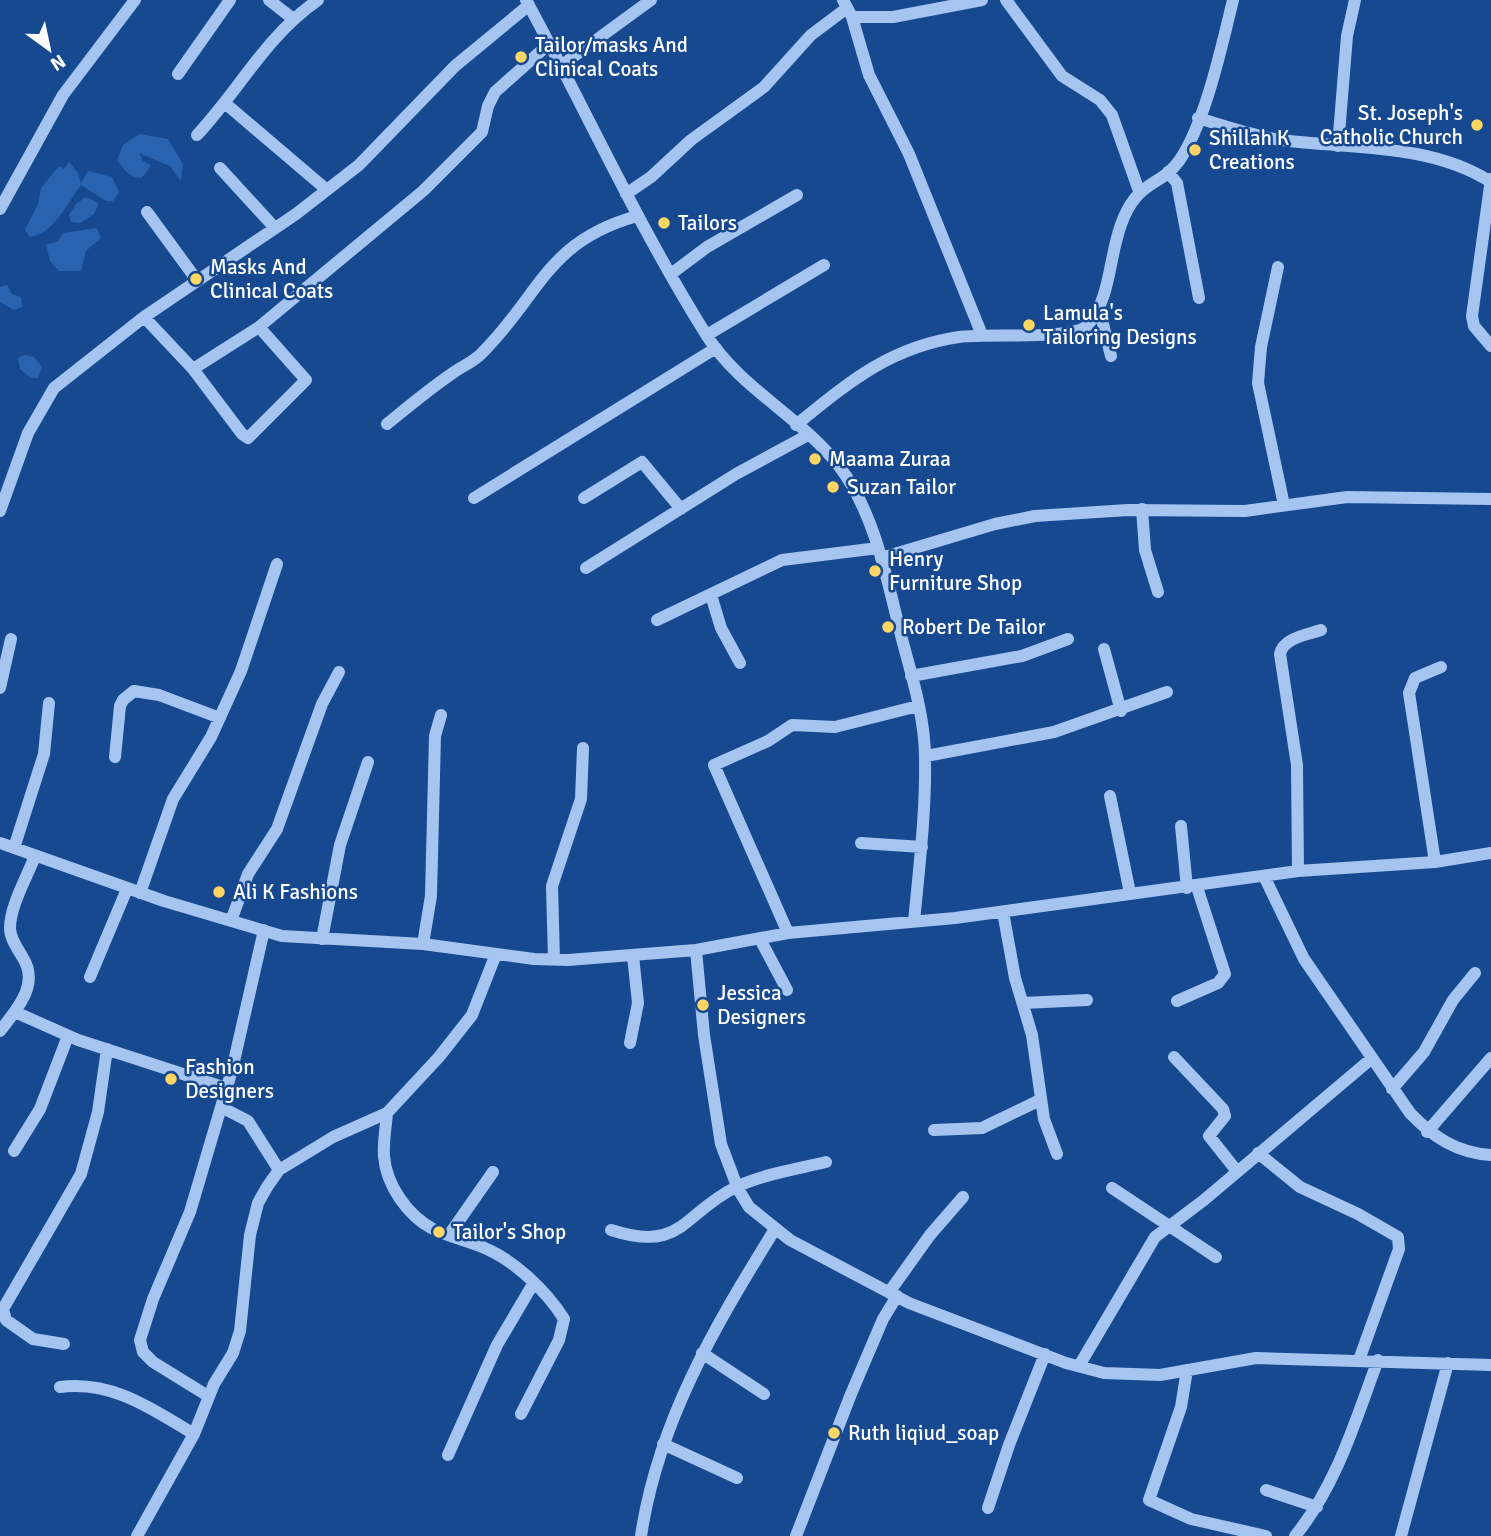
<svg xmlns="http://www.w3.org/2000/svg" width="1491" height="1536" viewBox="0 0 1491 1536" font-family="Signika,sans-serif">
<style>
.green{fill:#2963b0}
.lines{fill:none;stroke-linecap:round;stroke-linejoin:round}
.minor{stroke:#a5c5f0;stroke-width:12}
.poi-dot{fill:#ffd664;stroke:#174991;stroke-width:2.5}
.labels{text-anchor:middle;stroke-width:5;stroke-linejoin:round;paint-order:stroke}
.poi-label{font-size:21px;fill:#fff;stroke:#174991;text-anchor:start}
</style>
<rect width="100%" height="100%" fill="#174991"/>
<path class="green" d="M139,134L168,139L183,164L181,181L170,166L139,153L143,161L151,165L142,178C129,178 124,169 117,160L123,145Z
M69,162L78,173L81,183L88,171L112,177L119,192L113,201H106L81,185C67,203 55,233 30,237L25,230L38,204L41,188L59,166L64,169Z
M86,197L99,203L94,214L80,223L71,222L69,215L76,204Z
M97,228L101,238L86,251L81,271H59L50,261L46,245L58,241L63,233Z
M7,285L12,294L21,297L22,307L14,310L0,302V287Z
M24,355L34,357L42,367L38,378H31L20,369L18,358Z"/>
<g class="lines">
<path class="minor" d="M269,0L292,18
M526,0C587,112 639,228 707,336C740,388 801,417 839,466C876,515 887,581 902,639C912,677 925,718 925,758C926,813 919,868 914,922
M843,0L852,17L869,75L909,154L982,335
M1006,0L1062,76L1100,100L1112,115L1139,191
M852,17H893L982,0
M562,65L651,0
M178,74L230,0
M226,104L327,190
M1198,118C1225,126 1253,136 1281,140C1351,149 1430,143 1491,182
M197,135C240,89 266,36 318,0
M1338,146L1347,36L1355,0
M220,168L275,228
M1168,172L1177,183L1199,298
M1491,179L1472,316L1474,326L1491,346
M626,194L651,177L691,140L764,87L811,35L847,8
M0,209L63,95L135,0
M147,212L196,279
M1278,267L1261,347L1258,383L1284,505
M671,274L707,247L797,195
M1097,313L1102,320L1111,356
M144,317L193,369L242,434L248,438L306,380L259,327
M707,335L824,265
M193,369L259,327L423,191L482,132L488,106L495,92L550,43
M387,424C408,407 428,390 450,375C460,367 472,363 481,354C541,295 545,242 637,216
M796,425C849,382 890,347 959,337C989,333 1067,340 1086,327C1113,298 1108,252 1124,217C1140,180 1161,186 1179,161C1205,124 1222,45 1233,0
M474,498L716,348
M584,498L642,462L681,509
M1142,509L1145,550L1158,592
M0,511L28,433L54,388L144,317L296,214L359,165L455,66L529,5
M881,558L995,524L1035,516L1128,510L1245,511L1347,497L1491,499
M586,568L736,474L808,435
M711,595L721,628L740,663
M657,620L782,560L878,548
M1104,649L1121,711
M911,676L1022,656L1068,639
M0,688L11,639
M926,756L1054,732L1167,692
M115,757L120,706L123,700L134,691L159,695L220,718
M1110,796L1130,893
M1181,826L1187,888
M0,843L164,901L282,936L423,944L534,959L568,960L696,950L788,933L955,918L1298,871L1435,862L1491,853
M861,843L922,847
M14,848L44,754L49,703
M1435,862L1409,693L1415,678L1441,667
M1298,871L1297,765L1280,654C1283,638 1306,635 1321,630
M1264,876L1304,959L1410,1113C1433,1137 1457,1153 1491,1155
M140,893L173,799L211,737L241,671L277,564
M1003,912L1015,978L1032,1035L1044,1119L1057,1154
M231,921L248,874L277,829L322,704L339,672
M788,933L714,765L768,741L792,725L835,727L918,706
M322,939L340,845L368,762
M760,939L787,990
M423,944L431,896L435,736L441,715
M696,950L704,1035L721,1144L738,1189L749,1207L790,1240L909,1303L1066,1363L1104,1373L1160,1375L1256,1358L1491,1365
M554,960L552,886L581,799L583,748
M90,977L127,889
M1177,1001L1218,983L1225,974L1197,887
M1023,1003L1087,1000
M15,1012L78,1040L226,1088
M0,1031C16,1010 40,985 23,958C18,949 10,939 10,928C10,906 27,877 35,856
M630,1043L638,1003L633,956
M1174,1057L1223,1109L1225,1116L1209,1136L1236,1170
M1392,1089L1424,1052L1453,1000L1475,973
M221,1107L248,1121L279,1170
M387,1113C386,1126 383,1142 384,1156C386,1185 408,1216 433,1229C451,1238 471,1241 489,1250C517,1263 548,1293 564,1319L559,1340L521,1414
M934,1130L982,1128L1040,1100
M1427,1132L1491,1058
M14,1151L40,1109L68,1036
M1258,1153L1300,1187L1358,1214L1398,1237L1399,1249L1359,1360
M1112,1188L1216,1257
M611,1230C682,1253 682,1214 736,1187C764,1174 797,1169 826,1162
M449,1235L493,1172
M890,1291L930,1235L963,1197
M64,1344L33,1339L6,1320L3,1309L81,1174L98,1112L107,1049
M702,1353L764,1394
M1079,1366L1155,1237L1204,1200L1371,1059
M1187,1370L1181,1407L1149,1500L1191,1519L1266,1536
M60,1387C112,1380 152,1409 194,1434
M208,1396L153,1362L143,1352L140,1340L153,1299L190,1212L232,1070L264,930
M663,1444L737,1478
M448,1455L497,1345L533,1284
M1266,1490L1317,1507
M988,1508L1009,1445L1045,1354
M137,1536L194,1434L214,1384L233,1353L240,1331L250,1235L258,1203L267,1187L279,1170L333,1137L387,1113L439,1057L472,1015L496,954
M641,1536C658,1422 715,1326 775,1229
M796,1536L851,1394L883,1319L897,1296
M1295,1536C1337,1485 1355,1421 1378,1360
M1401,1536L1448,1363"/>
</g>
<g class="poi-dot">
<circle cx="521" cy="57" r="7"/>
<circle cx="1477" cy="125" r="7"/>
<circle cx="1195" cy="150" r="7"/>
<circle cx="664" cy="223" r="7"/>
<circle cx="196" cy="279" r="7"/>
<circle cx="1029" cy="325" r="7"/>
<circle cx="815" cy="459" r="7"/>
<circle cx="833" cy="487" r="7"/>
<circle cx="875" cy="571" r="7"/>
<circle cx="888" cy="627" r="7"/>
<circle cx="219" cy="892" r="7"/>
<circle cx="703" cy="1005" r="7"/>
<circle cx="171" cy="1079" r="7"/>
<circle cx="439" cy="1232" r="7"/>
<circle cx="834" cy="1433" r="7"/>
</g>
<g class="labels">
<g class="poi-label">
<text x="535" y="52">Tailor/masks And<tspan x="535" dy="24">Clinical Coats</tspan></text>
<text x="1463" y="120" text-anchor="end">St. Joseph's<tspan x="1463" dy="24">Catholic Church</tspan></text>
<text x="1209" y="145">Shillah K<tspan x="1209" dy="24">Creations</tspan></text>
<text x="678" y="230">Tailors</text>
<text x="210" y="274">Masks And<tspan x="210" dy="24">Clinical Coats</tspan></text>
<text x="1043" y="320">Lamula's<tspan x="1043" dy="24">Tailoring Designs</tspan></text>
<text x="829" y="466">Maama Zuraa</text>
<text x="847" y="494">Suzan Tailor</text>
<text x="889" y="566">Henry<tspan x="889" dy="24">Furniture Shop</tspan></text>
<text x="902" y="634">Robert De Tailor</text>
<text x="233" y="899">Ali K Fashions</text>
<text x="717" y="1000">Jessica<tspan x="717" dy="24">Designers</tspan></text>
<text x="185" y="1074">Fashion<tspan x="185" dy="24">Designers</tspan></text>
<text x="453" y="1239">Tailor's Shop</text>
<text x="848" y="1440">Ruth liqiud_soap</text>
</g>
</g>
<g transform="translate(49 49) rotate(147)" stroke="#174991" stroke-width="5" paint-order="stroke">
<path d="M0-5L12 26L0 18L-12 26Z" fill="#ffffff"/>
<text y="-10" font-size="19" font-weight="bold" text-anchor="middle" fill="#ffffff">N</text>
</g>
</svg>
